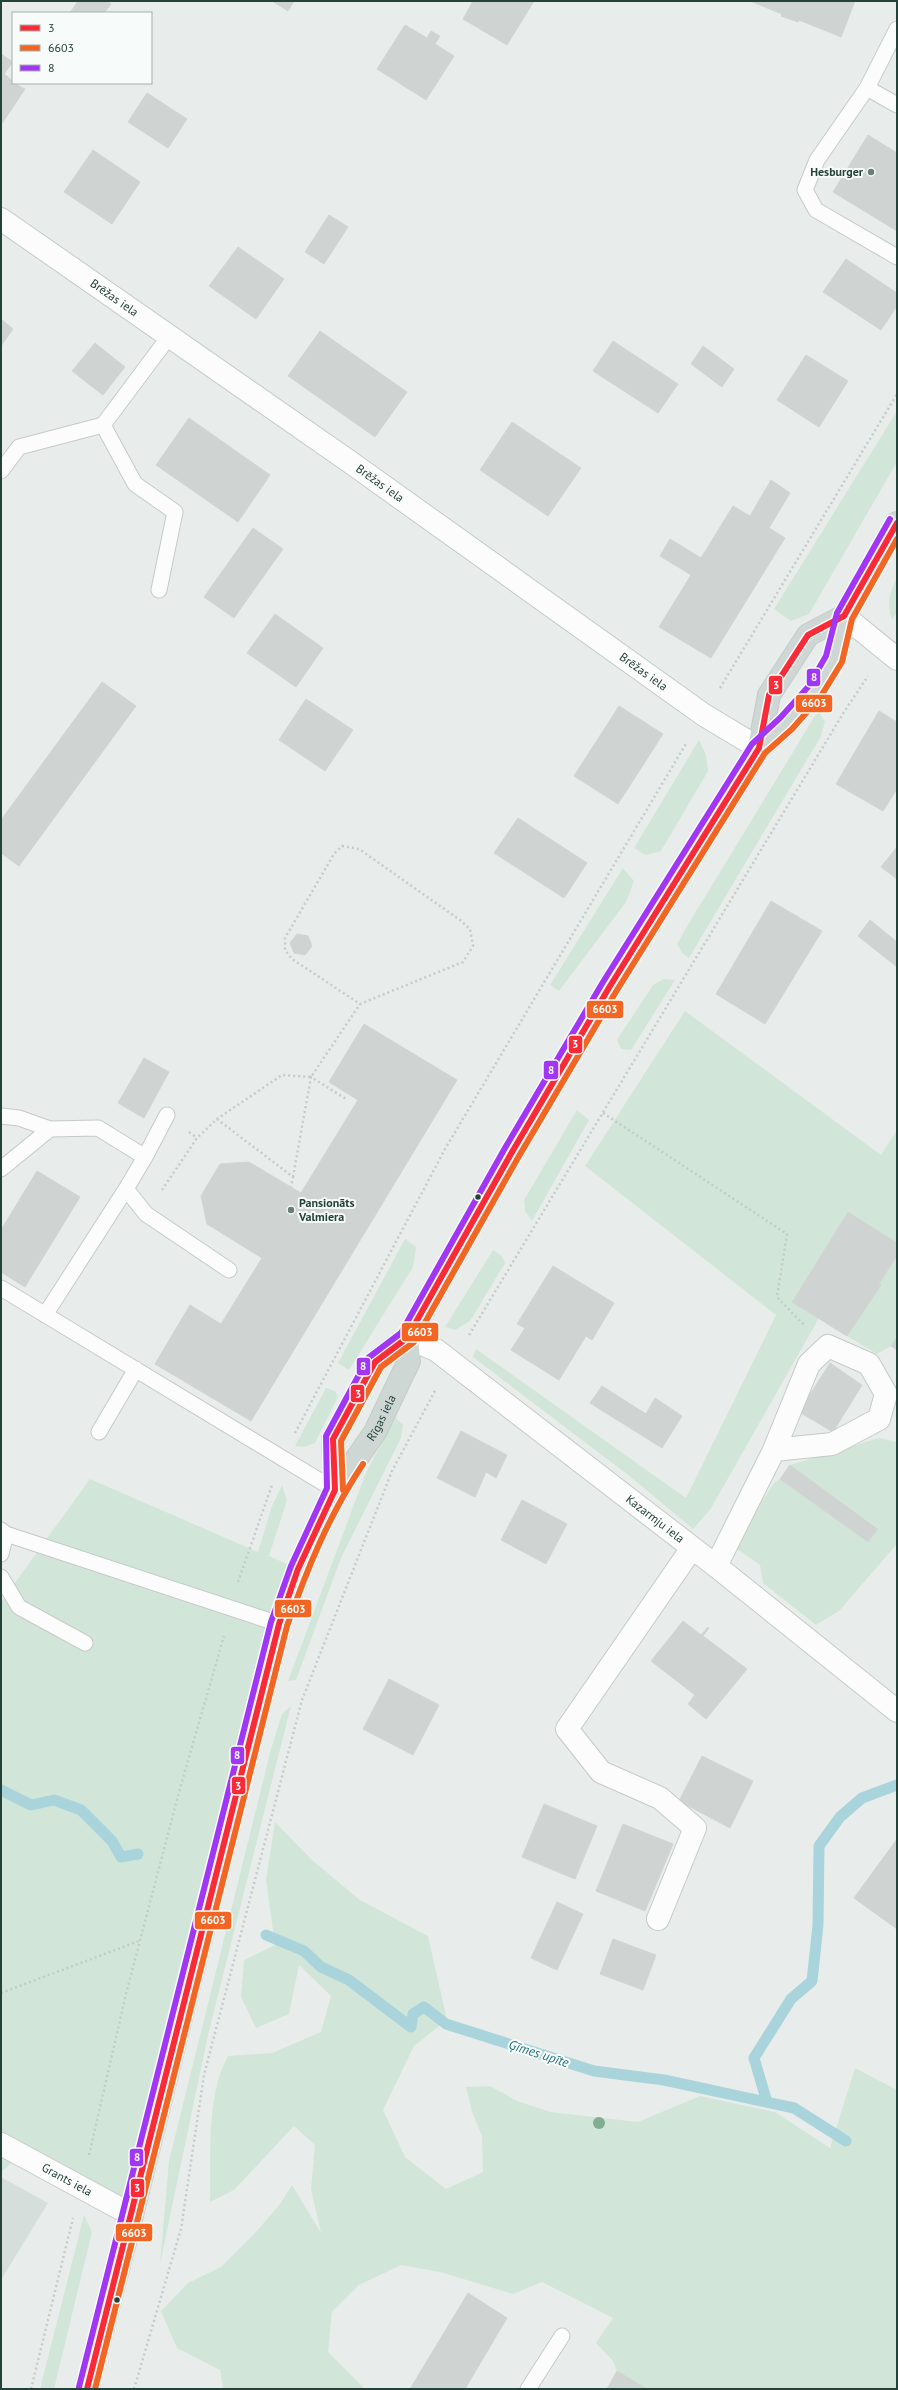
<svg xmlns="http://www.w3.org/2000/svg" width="898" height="2390" viewBox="0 0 898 2390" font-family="'PT Sans',sans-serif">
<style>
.built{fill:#d6dedb}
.green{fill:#d1e6d8}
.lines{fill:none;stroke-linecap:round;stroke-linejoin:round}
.stream{stroke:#a9d4db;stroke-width:11}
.building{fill:#cfd4d2;stroke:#d1d6d4}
.lane-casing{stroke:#c5cac8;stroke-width:17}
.street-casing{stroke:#c5cac8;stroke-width:24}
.secondary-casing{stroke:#c3cbc8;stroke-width:24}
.primary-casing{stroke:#c3ccc9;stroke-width:24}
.path{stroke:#c3ccca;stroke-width:2.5;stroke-dasharray:2 3;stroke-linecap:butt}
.lane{stroke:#fcfcfc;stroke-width:15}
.street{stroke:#fcfcfc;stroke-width:22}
.secondary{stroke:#fcfcfc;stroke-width:22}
.primary{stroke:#cfd7d5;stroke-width:22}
.bus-1-casing{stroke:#f7fbf9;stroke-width:9}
.bus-2-casing{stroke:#f7fbf9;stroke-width:9}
.bus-3-casing{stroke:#f7fbf9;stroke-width:9}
.bus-1{stroke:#fa2b37;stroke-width:6}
.bus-2{stroke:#f26522;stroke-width:6}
.bus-3{stroke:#a236f6;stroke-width:6}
.tree{fill:#81ae93}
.poi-dot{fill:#697e78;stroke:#f7fbf9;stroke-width:1.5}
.bus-dot{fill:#24423a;stroke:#f7fbf9;stroke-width:1.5}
.labels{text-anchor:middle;stroke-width:4;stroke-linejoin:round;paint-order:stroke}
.poi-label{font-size:12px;font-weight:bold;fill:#24423a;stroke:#f7fbf9;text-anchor:end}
.street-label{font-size:12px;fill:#24423a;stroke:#f7fbf9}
.water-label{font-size:13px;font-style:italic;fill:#1c6f80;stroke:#f7fbf9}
.line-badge{stroke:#f7fbf9;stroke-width:1.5}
.badge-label{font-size:11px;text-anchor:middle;font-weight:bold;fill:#fff}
</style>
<rect width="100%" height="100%" fill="#e8edeb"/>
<path class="built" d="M1,2177L48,2203L1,2280Z"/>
<path class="green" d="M897,411V462L809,614L791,621L774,609Z
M897,577V612L892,620C886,603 890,592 897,577Z
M818,711L825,722L821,736L689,958L682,953L677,944L686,928Z
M699,740L706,755L708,771L661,851L646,855L634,848Z
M623,868L634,881L626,902L559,991L550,985Z
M664,979L675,980L631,1050L621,1049L617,1040L653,985Z
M685,1011L881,1155L897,1130V1243L848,1212L792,1301L819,1318L710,1510L693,1529L632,1478L473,1357L476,1349L686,1498L776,1315L585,1166Z
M577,1110L589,1120L532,1221L525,1211L524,1200Z
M405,1239L416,1247L413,1267L349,1370L338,1363Z
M493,1250L502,1256L505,1263L470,1321L455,1330L445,1327Z
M897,1256V1337L891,1346L877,1354L847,1336Z
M326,1388L335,1391L338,1397L315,1443L304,1447L295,1446Z
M395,1417L403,1425L401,1438L341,1558L296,1680L288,1681L365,1475Z
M879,1438L897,1442V1544L839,1611L816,1625L763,1583L760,1565L733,1546L774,1483L780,1479L868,1542L878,1528L790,1465Z
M90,1479L258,1552L272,1506L282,1485L287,1500L269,1556L298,1569L132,2215L13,2162L1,2172V1602Z
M291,1706L208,2035L160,2264L169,2161L271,1749L282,1714Z
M275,1822L312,1860L360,1900L428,1936L447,2020L414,2046L383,2110L405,2157L446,2189L483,2172L482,2136L472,2112L466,2087L490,2086L517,2101L551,2112L638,2122L700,2096L775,2112L830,2148L855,2068L897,2090V2389H646L617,2371L613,2361L596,2343L613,2318L542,2282L513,2294L440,2272L401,2265L359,2285L332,2312L328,2352L365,2389H223L220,2370L177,2348L161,2311L188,2283L221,2267L255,2233L280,2204L292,2185L321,2233L311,2189L315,2145L294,2126L234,2190L210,2202C211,2156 206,2096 228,2056L272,2053L321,2032L331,1996L299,1965L289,2014L256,2028L241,1997L244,1960L275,1945L266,1880Z
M84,2215L92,2232L54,2389H40Z"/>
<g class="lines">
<path class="stream" d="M1,1790L31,1805L54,1800L81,1810L112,1841L121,1857L138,1854
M266,1935L304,1951L321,1967L349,1980L411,2027L413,2014L424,2007L446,2024L594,2071L664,2080L794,2108L846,2141
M767,2102L754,2058L791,1999L812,1981L818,1925L819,1846L840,1817L862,1798L897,1785"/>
</g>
<path class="building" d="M78,1H107L111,4L104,13H70Z
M272,1H294L288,11Z
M473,1H534L507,45L463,19Z
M750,1H855L841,37L799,20L798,22L781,16L782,14Z
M405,25L427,38L431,31L440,36L435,44L454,56L426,100L377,69Z
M1,54L13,62L4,74L13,81V83L25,89L1,125Z
M147,93L187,119L168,148L128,122Z
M868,135L897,153V231L833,192Z
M93,150L140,182L112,224L64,192Z
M329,215L348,227L324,264L305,252Z
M238,247L284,279L256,319L209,286Z
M846,259L897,293V306L881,330L823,292Z
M1,319L13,329L1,346Z
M320,331L407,392L375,437L288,376Z
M613,341L678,384L658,413L593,371Z
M95,343L125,367L103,395L72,371Z
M703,346L734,369L722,387L691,364Z
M806,355L848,381L819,427L777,400Z
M189,418L270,475L238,522L156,465Z
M512,422L581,468L548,516L480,470Z
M771,480L790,493L769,528L785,538L711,658L659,627L691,575L660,556L670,539L701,558L733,506L750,516Z
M253,528L283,549L234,618L204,597Z
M275,614L323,648L296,687L247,653Z
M102,682L136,706L19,866L1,853V820Z
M306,699L353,730L325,771L279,740Z
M619,706L663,734L618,804L574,776Z
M879,711L897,722V789L883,811L836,784Z
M518,818L587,863L564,898L494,853Z
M897,847V879L881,867Z
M771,901L822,931L765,1024L716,994Z
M870,920L897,942V967L858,936Z
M297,934L308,936L312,946L305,955L294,953L290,943Z
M364,1024L457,1080L251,1421L155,1364L190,1305L221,1324L262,1258L207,1224L201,1196L220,1164L249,1162L301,1193L358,1100L329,1082Z
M144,1058L169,1072L144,1118L118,1103Z
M37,1171L80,1197L25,1287L1,1272V1230Z
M848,1212L897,1243V1256L879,1284L881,1285L847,1336L792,1302Z
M553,1266L614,1303L592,1340L586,1336L559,1380L511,1350L525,1328L517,1324Z
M897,1337V1350L891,1346Z
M830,1363L862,1385L833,1432L799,1412Z
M602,1386L646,1414L655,1398L682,1416L662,1448L590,1403Z
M461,1431L507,1455L496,1478L486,1472L475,1497L437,1478Z
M790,1465L878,1529L868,1542L780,1479Z
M522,1500L567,1524L546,1564L501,1540Z
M683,1621L701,1635L708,1627L709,1628L703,1636L747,1669L706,1719L688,1704L695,1695L651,1661Z
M389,1679L439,1705L413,1755L363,1729Z
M702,1756L753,1781L730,1828L679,1801Z
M544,1804L597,1826L575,1879L522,1857Z
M623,1824L673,1844L645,1911L596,1891Z
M897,1839V1929L854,1898Z
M557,1902L583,1914L557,1970L531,1958Z
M613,1939L656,1955L643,1990L600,1974Z
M468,2293L507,2318L465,2389H410Z
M617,2371L647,2389H607Z"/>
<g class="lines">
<g class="lane-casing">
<path id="lane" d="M897,29L867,88L897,105
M867,88L817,160L805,190L816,210L897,257
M103,425L135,484L175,512L159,590
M1,471L19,447L103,425L168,338
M1,1116L19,1118L50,1129
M145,1157L167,1115
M1,1169L50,1129L98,1128L145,1157L126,1189
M1,1288L335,1490
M45,1315L126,1189L146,1214L229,1270
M99,1432L136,1369
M1,1530L6,1534L279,1624
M1,1554L6,1534
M1,1577L19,1607L85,1643
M528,2389L562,2336"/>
</g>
<g class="street-casing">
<g id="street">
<path d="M844,616L897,659"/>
<path id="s1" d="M407,1338L436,1350L716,1566L897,1711"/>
<path d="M716,1566L774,1450L809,1364L828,1346L869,1364L886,1394L879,1419L832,1444L774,1450"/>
<path d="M658,1919L695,1828L660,1798L601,1772L567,1729L692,1548"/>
<path id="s2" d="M1,2144L132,2215"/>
</g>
</g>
<g class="secondary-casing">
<g id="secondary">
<path id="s3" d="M1,219L350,462L704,715L759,748"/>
</g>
</g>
<g class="primary-casing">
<g id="primary">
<path d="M759,748L769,695L784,672L808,635L844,616"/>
<path d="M335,1490L333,1439L375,1362L407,1338L512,1152L610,986L759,748L786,724L814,692L834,659L844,616L897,523"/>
<path id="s4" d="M87,2389L132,2215L279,1624L298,1569L335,1490L375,1432L409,1361L407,1338"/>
</g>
</g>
<path class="path" d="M720,688L897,394
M342,846L359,849L460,920L470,929L473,946L463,962L360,1004L292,959L285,950V938L334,854Z
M603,1113L787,1234L777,1297L804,1325
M217,1119L293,1177L291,1187
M189,1132L197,1138
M293,1177L311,1077L346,1099
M162,1190L197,1138L217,1119L282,1075L311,1077L360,1004
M469,1335L844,712L868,676
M295,1433L445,1149L687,742
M238,1582L272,1485
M1,1993L139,1941
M89,2155L126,1994L179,1792L224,1636
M31,2389L73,2218
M134,2389L181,2229L204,2075L302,1700L392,1471L436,1389"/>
<use href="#lane" class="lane"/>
<use href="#street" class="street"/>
<use href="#secondary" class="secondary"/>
<use href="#primary" class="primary"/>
<g class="bus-1-casing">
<path id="bus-1" d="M87,2389L279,1624L298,1569L335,1490L333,1439L375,1362L407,1338L512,1152L610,986L759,748L769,695L808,635L844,616L897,523"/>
</g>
<g class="bus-2-casing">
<path id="bus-2" d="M343,1490L341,1441L381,1367L414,1342L519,1156L617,990L765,753L792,729L821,696L842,662L852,619L897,539
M95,2389L287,1626C307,1569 329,1515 363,1464"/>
</g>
<g class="bus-3-casing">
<path id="bus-3" d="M79,2387L271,1622L291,1566L327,1488L326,1436L368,1358L401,1333L505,1148L603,982L752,744L780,718L808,687L826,656L837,613L890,519"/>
</g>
<use href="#bus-1" class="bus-1"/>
<use href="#bus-2" class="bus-2"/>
<use href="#bus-3" class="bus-3"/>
</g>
<circle class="tree" cx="599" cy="2123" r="6"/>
<g class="poi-dot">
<circle cx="871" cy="172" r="4"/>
<circle cx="291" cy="1210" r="4"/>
</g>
<g class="bus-dot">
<circle cx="478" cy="1197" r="3.5"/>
<circle cx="117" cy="2300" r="3.5"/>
</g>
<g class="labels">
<g class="poi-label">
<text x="863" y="176">Hesburger</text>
<text x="299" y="1207" text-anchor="start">Pansionāts<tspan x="299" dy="14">Valmiera</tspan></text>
</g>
<g class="street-label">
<text dy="4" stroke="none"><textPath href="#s3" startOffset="138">Brēžas iela</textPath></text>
<text dy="4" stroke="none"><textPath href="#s3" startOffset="462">Brēžas iela</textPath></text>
<text dy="4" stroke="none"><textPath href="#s3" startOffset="786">Brēžas iela</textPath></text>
<text dy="4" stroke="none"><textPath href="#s4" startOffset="1020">Rīgas iela</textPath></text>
<text dy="4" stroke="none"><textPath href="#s1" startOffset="308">Kazarmju iela</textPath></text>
<text dy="4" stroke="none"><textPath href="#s2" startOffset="75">Grants iela</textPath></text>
</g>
<g class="water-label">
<text transform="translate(539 2053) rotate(18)" y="5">Ģīmes upīte</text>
</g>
</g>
<g class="line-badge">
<rect x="806" y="668" width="15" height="19" rx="4" fill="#a236f6"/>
<rect x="768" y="675" width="15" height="20" rx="4" fill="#fa2b37"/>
<rect x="795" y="694" width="38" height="19" rx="4" fill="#f26522"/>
<rect x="586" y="1000" width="38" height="19" rx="4" fill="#f26522"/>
<rect x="568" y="1035" width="15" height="19" rx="4" fill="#fa2b37"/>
<rect x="543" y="1060" width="16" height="20" rx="4" fill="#a236f6"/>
<rect x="401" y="1322" width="38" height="20" rx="4" fill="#f26522"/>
<rect x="356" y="1357" width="15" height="19" rx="4" fill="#a236f6"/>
<rect x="350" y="1384" width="15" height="19" rx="4" fill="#fa2b37"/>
<rect x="274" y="1599" width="38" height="19" rx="4" fill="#f26522"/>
<rect x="230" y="1746" width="15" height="19" rx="4" fill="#a236f6"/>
<rect x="231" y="1776" width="15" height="19" rx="4" fill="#fa2b37"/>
<rect x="194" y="1911" width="38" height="19" rx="4" fill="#f26522"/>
<rect x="129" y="2148" width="15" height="19" rx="4" fill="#a236f6"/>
<rect x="130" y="2178" width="15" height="20" rx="4" fill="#fa2b37"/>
<rect x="115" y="2223" width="38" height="19" rx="4" fill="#f26522"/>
</g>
<g class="badge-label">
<text x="814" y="681">8</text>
<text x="776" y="689">3</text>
<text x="814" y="707">6603</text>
<text x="605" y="1013">6603</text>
<text x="575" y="1048">3</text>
<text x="551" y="1074">8</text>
<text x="420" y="1336">6603</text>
<text x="363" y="1370">8</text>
<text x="358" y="1398">3</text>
<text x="293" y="1613">6603</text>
<text x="237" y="1759">8</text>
<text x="238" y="1790">3</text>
<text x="213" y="1924">6603</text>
<text x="137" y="2161">8</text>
<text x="137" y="2192">3</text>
<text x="134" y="2237">6603</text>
</g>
<rect width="898" height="2390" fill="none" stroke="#24423a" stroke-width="4"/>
<rect x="12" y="12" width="140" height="72" fill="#f7fbf9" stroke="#a3b1ad"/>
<rect x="20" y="25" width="20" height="6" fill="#fa2b37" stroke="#a3b1ad"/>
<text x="48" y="32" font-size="12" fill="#24423a">3</text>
<rect x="20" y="45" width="20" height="6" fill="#f26522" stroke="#a3b1ad"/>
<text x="48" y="52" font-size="12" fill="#24423a">6603</text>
<rect x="20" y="65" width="20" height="6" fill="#a236f6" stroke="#a3b1ad"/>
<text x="48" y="72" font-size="12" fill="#24423a">8</text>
</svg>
